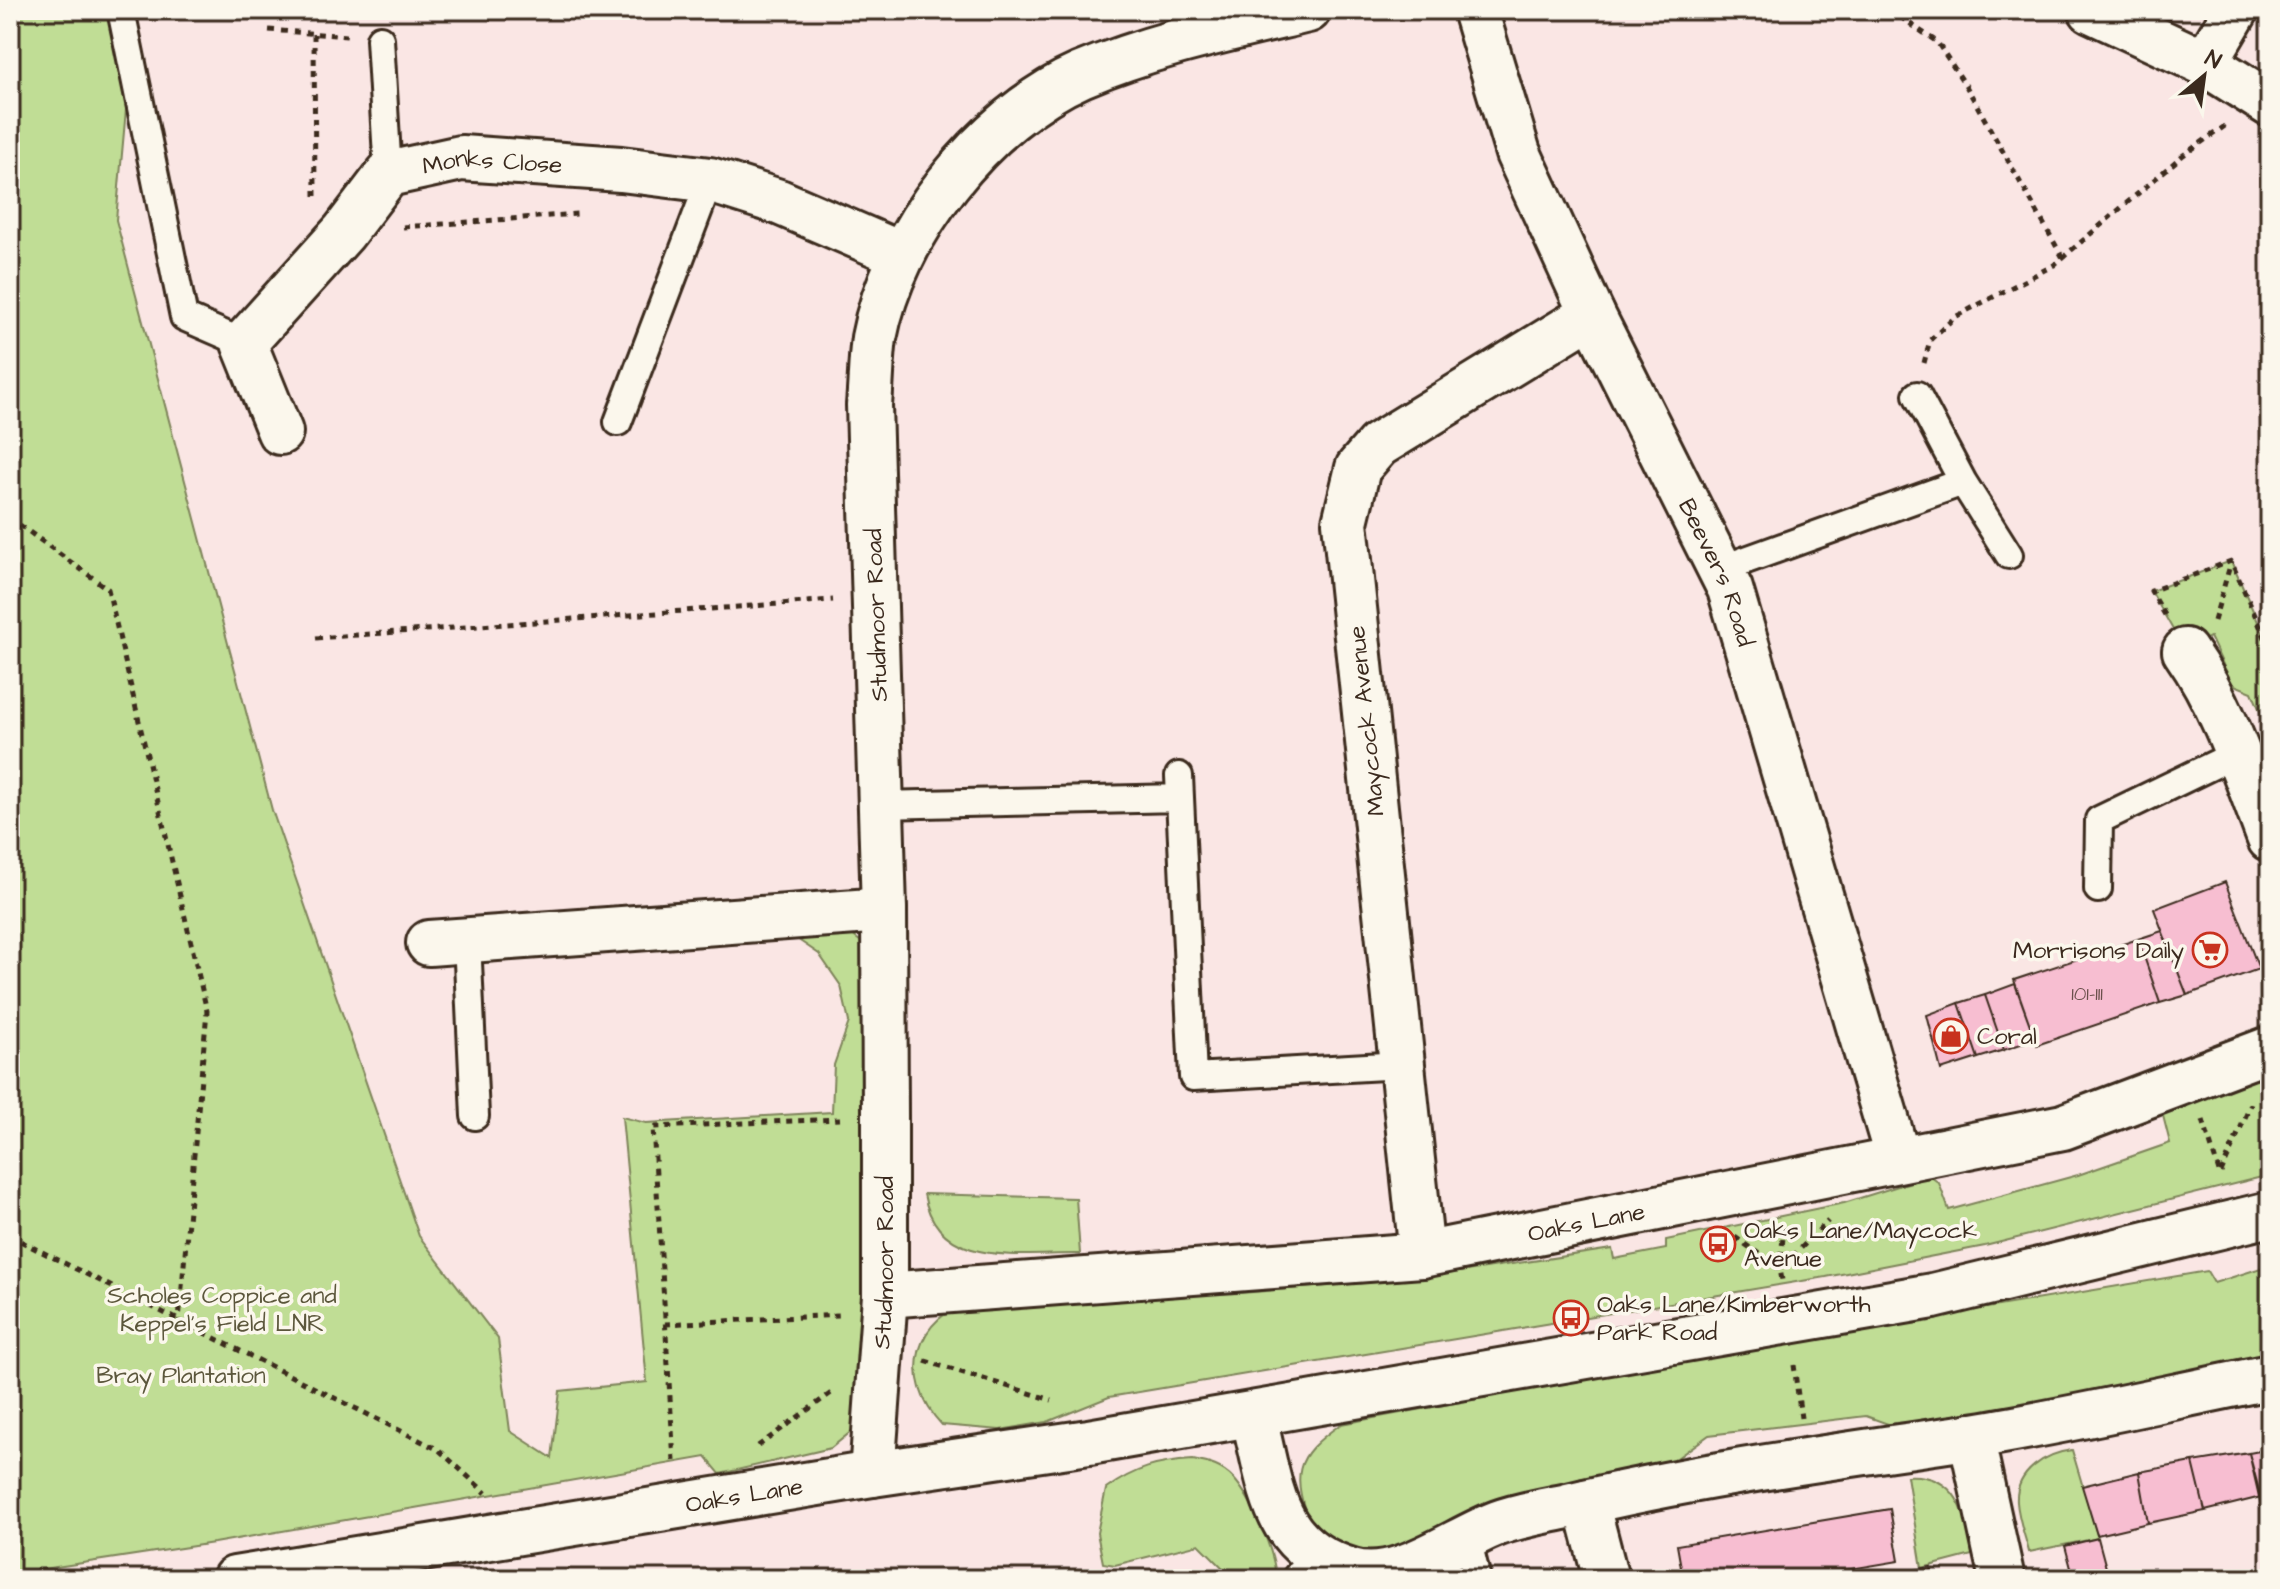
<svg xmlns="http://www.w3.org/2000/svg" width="2280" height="1589" viewBox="0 0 2280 1589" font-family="'Architects Daughter',sans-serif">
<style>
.green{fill:#c0dd95;stroke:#7e845a;stroke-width:2}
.building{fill:#f7bed1;stroke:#3b2a1e;stroke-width:2}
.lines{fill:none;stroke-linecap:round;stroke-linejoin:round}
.lane-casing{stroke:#3b2a1e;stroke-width:32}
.street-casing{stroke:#3b2a1e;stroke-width:50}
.secondary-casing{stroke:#3b2a1e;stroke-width:50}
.path{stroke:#3b2a1e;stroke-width:5;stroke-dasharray:6 6;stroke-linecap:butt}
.lane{stroke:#fbf7ec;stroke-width:26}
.street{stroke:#fbf7ec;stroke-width:44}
.secondary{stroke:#fbf7ec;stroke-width:44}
.labels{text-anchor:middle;stroke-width:7;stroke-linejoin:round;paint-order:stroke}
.number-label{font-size:20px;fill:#6a4f4b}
.street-label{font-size:24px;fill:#3b2a1e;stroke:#fbf7ec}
.poi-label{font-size:24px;fill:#3b2a1e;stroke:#fbf7ec;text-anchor:start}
.park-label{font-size:24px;fill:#5c573c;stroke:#fbf7ec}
</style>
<rect width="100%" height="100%" fill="#fae6e4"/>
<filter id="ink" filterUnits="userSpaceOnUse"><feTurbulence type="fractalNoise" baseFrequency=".0125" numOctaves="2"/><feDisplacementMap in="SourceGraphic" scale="16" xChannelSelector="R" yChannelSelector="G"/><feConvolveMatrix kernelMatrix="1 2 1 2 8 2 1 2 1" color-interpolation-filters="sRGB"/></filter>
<g filter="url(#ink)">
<path class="green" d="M10,10H135L116,220L272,810L419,1236L498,1339L510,1431L552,1458L560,1391L647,1382L622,1117L646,1123L832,1112L834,1065L849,1022L841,986L819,954L788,933L847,931L865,945L873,1076L858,1426L831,1448L720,1474L706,1457L214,1543L10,1574Z
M2231,561L2270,649V734L2252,692L2232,684L2210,637L2185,651L2151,591Z
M2270,1067V1175L1985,1246L1826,1277L1109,1397L1047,1422L1000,1430L942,1425C898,1379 914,1314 977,1300L1240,1293L1413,1279L1612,1249L1614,1259L1666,1249V1240L1844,1203L1930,1176L1939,1183L1949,1210L2078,1175L2170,1143L2160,1104Z
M924,1194L1076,1198L1080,1254C1021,1253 937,1270 924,1194Z
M2264,1267L2270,1269V1363L1899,1428L1866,1416L1709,1435L1663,1468L1368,1561L1311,1529C1292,1474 1292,1458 1341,1424L1791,1341L2207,1271L2214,1283Z
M2072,1450L2098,1538L2029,1552C2025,1536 2018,1518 2017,1502C2015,1472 2046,1453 2072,1450Z
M1193,1460C1209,1463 1222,1466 1234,1479C1252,1499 1275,1552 1276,1579H1234L1199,1544L1115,1565L1103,1563L1097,1533L1106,1489C1135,1468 1158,1462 1193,1460Z
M1907,1476C1956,1473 1968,1513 1972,1555L1922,1568Z"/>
<path class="building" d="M2225,882L2259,969L2187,995L2154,909Z
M2162,931L2187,995L2160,1003L2138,939Z
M2138,939L2160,1003L2037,1045L2014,980Z
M2015,984L2035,1039L2004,1050L1985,995Z
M1985,995L2004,1050L1978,1058L1959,1003Z
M1959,1003L1978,1058L1941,1070L1927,1015Z
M2270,1449V1512L2263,1514L2249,1453Z
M2249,1453L2261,1497L2205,1511L2193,1462Z
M2193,1462L2205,1511L2148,1523L2139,1472Z
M2139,1472L2148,1523L2097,1535L2082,1486Z
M1890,1509L1899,1561L1791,1579H1683L1677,1545Z
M2098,1538L2109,1579H2074L2065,1546Z
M1931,1567L1934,1579H1890L1889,1575Z"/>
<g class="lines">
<g class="lane-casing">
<path id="lane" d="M121,10L184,317L244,343
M380,39L388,174
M618,422L710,180
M1963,482L2009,555
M1721,569L1963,482L1917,395
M1179,776L1193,1077L1402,1065
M881,805L1180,798
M2098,889L2099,820L2236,754
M467,940L475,1116
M1467,1537L1477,1579
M1295,1579L1314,1554"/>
</g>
<g class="street-casing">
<g id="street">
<path id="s1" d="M1475,10L1518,153L1592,314L1730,589L1898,1159"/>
<path d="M2091,10L2205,63L2270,104"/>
<path d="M2205,63L2236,10"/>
<path id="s2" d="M280,432L244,343L344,232L388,174L461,158L621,169L710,180L779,202L902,255"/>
<path d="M2185,651C2224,706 2246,776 2270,839"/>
<path d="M429,943L884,910"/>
<path d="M1422,1255L1345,522L1358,468L1378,445L1592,314"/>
<path id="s3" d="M885,1295L1422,1255L2063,1127L2270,1049"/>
<path d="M1253,1415C1272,1486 1270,1547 1352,1571C1397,1585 1455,1539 1498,1523C1520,1515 1545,1511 1568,1506C1700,1474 1834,1457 1967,1437C2069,1421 2169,1397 2270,1377"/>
<path d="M1971,1436L2002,1579"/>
<path id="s4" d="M872,1474L885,1295V1116L884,910L869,405C871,383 871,360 874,338C893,234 983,118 1081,75C1154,44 1232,28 1308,10"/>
<path d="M1586,1502L1606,1579"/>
</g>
</g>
<g class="secondary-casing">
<g id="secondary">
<path id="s5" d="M235,1579L872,1474L1089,1442L1933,1296L2270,1214"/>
</g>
</g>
<path class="path" d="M1890,10L1937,42L1966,86L2063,258
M269,30L347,36
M314,34L315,197
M403,227L577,214
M1924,363L1930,340L1955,317L2054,265L2182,156L2225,126
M10,518L108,589L207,1011L179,1320
M2165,615L2151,591L2231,561L2270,649
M2214,621L2231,562
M316,638L833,600
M2203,1120L2220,1175L2251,1104
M1784,1227L1780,1269L1828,1221
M10,1236L439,1450L486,1493
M1735,1237L1780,1269L1782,1280
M665,1324L840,1315
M925,1361L1052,1400
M1794,1365L1801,1418
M758,1446L834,1391
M674,1461L653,1127L840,1119"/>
<use href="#lane" class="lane"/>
<use href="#street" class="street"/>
<use href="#secondary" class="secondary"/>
</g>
</g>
<defs>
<g id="supermarket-ring" transform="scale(1.8)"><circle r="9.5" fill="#fbf7ec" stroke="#c8321e" stroke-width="1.5"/><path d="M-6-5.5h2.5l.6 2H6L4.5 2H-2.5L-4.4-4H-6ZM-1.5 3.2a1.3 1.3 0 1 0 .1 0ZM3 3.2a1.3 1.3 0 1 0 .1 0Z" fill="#c8321e"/></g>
<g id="shop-ring" transform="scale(1.8)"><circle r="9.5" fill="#fbf7ec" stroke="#c8321e" stroke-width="1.5"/><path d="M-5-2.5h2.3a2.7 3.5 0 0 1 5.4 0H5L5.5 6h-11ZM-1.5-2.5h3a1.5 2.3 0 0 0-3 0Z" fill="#c8321e"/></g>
<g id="bus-ring" transform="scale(1.8)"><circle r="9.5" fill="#fbf7ec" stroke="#c8321e" stroke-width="1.5"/><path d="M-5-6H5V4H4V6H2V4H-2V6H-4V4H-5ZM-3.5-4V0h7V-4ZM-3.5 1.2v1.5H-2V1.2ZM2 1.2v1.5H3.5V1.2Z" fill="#c8321e"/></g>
</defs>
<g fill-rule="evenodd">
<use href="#supermarket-ring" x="2210" y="950"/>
<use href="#shop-ring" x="1951" y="1036"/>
<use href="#bus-ring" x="1718" y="1244"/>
<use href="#bus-ring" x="1571" y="1318"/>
</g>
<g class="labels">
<g class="number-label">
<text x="2087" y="1000">101-111</text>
</g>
<g class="street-label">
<text dy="8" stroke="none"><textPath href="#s2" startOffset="424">Monks Close</textPath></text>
<text dy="8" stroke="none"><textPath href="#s1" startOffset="614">Beevers Road</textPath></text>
<text transform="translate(876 615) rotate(-92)" y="8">Studmoor Road</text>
<text transform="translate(1366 721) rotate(-96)" y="8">Maycock Avenue</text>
<text dy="8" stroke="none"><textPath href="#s3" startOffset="706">Oaks Lane</textPath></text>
<text dy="8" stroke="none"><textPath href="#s4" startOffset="212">Studmoor Road</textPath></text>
<text dy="8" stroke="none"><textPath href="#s5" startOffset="516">Oaks Lane</textPath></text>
</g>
<g class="poi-label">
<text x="2184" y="958" text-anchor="end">Morrisons Daily</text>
<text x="1977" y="1044">Coral</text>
<text x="1744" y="1238">Oaks Lane/Maycock<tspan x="1744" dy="28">Avenue</tspan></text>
<text x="1597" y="1312">Oaks Lane/Kimberworth<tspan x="1597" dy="28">Park Road</tspan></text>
</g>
<g class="park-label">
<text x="222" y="1303">Scholes Coppice and<tspan x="222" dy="28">Keppel's Field LNR</tspan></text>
<text x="181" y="1383">Bray Plantation</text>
</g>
</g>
<rect width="2280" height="1589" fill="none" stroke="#fbf7ec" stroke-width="40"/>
<rect x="20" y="20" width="2240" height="1549" fill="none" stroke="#3b2a1e" stroke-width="3" filter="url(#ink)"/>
<g transform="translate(2204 76) rotate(29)" stroke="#fbf7ec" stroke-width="6" paint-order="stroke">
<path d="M0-6L14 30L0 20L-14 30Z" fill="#3b2a1e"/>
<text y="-12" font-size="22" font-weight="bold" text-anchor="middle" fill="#3b2a1e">N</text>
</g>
</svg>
